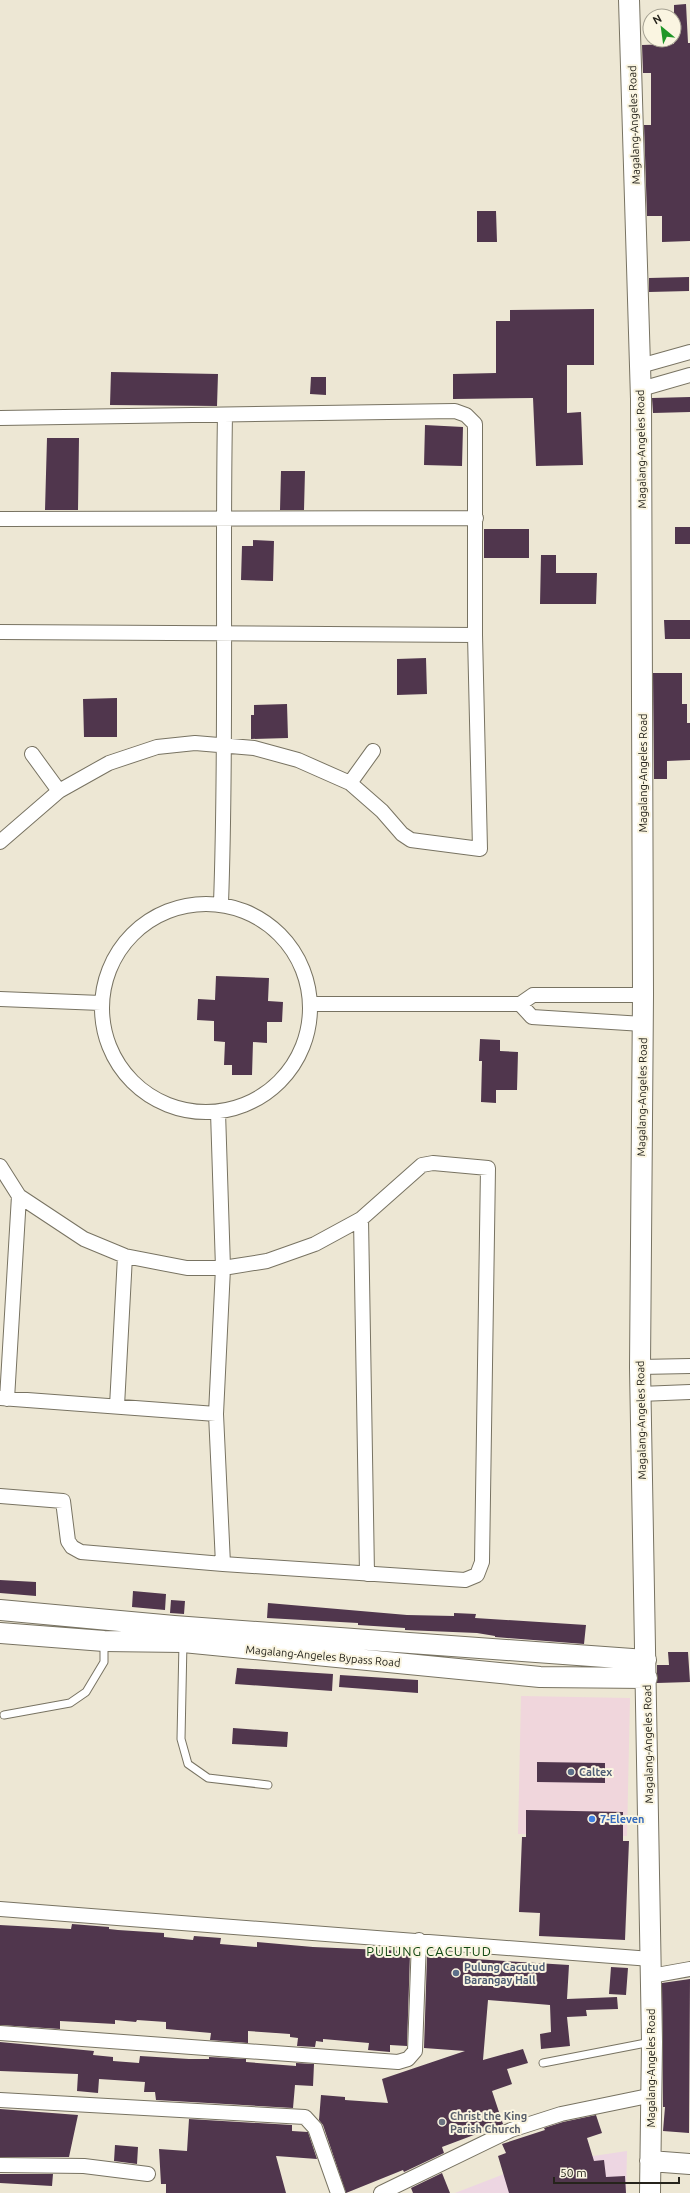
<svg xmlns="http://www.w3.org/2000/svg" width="690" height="2193" viewBox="0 0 690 2193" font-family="Ubuntu,sans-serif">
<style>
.commercial{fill:#f0d6dc}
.education{fill:#edd6e2}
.building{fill:#50364d}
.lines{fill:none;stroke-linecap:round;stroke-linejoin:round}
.lane-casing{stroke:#787362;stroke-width:9}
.street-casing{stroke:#787362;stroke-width:16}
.secondary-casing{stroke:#787362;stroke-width:22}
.lane{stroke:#fff;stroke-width:7}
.street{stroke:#fff;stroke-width:14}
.secondary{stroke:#fff;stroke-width:20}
.service-dot{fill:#5c6f8a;stroke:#faf5e1;stroke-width:1.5}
.shop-dot{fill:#3f7fe0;stroke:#faf5e1;stroke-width:1.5}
.worship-dot{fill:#6b7280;stroke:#faf5e1;stroke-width:1.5}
.labels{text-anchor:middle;stroke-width:4;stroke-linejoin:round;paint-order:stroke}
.street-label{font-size:11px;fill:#25231b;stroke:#faf5e1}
.service-label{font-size:11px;font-weight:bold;fill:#4e5e75;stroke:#faf5e1;text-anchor:start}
.shop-label{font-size:11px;font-weight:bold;fill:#366cbe;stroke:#faf5e1;text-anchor:start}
.worship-label{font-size:11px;font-weight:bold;fill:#5b616d;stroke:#faf5e1;text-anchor:start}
.quarter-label{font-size:13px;letter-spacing:1px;fill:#104712;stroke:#faf5e1}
</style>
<rect width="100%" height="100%" fill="#ede7d4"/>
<path class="commercial" d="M521,1696L630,1698L627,1836L518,1834Z"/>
<path class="education" d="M627,2151L626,2193H455L525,2166Z"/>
<path class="building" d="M686,4L688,43H690V241L662,242V216H647L644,125H651V73H643L642,45L674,44V5Z
M477,211H496L497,242H477Z
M689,277V291L649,292V278Z
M594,309V365H567V413L581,412L583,465L536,466L533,398L453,399V374L496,373V321H510V310Z
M111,372L218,374L217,406L110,405Z
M311,377H326V395L310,394Z
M690,397V412L653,413L652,398Z
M425,425L463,427L462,466L424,465Z
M47,438H79L78,510H45Z
M281,471H305L304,510H280Z
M675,527H690V544H675Z
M484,529H529V558H484Z
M253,540L274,541L273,581L241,580L242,546H253Z
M541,555H556V573H597L596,604H540Z
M664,620H690V639H665Z
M426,658L427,694L397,695V659Z
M653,673H682V704H687V723H690V760L667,761V779H654Z
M117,698V737H84L83,699Z
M287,704L288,738L251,739V715H254V705Z
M216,976L269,978L268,1001L283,1002L282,1022H267V1043L253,1042L252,1075H232V1065H224L225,1042L214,1041V1021L197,1020L198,999L215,1000Z
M480,1039L500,1040V1051L518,1052L517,1090H496V1103L481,1102L482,1061H479Z
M0,1580L36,1582V1596L0,1593Z
M133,1591L166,1594L165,1610L132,1607Z
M171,1600L185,1601L184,1614L170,1613Z
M268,1603L407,1615L454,1616V1613L476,1614L475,1618L586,1625L584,1644L495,1637V1636L477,1633L405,1630V1628L358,1625V1623L267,1618Z
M668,1652H688L690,1682L657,1683V1665H669Z
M237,1668L333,1674L332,1691L235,1684Z
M340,1675L418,1680V1693L339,1687Z
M233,1728L288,1732L287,1747L232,1744Z
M537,1762L605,1763V1783L537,1782Z
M526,1810L623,1812V1841H629L625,1940L539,1936L540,1913L519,1912L522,1837H526Z
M72,1924L109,1927V1929L118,1930L164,1933V1937L193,1940L194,1936L221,1938L220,1944L257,1947V1942L313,1947L407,1951V1954H410L407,2046L390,2045V2052L368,2050L369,2043L323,2039V2042L316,2041L315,2047L297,2046L298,2038L290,2037V2034L248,2031V2043L210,2040L211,2033L166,2029V2022L137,2020L136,2022L115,2020V2024L60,2021V2029L0,2025V1925L71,1929Z
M427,1956L569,1965L567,1999L617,1997L618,2009L586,2010L587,2016L567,2017L570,2046L541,2049L540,2034L551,2032L550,2005L488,2000L483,2060L523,2049L528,2063L507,2069L512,2084L492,2091L503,2124L442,2147L444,2153L404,2172L403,2170L346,2193L323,2125L319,2120L321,2095L345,2097V2100L388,2103L382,2079L465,2051L424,2048Z
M611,1967L628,1968L626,1995L609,1994Z
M690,1979L689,2133L663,2131L665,2107H663L662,1983Z
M0,2042L94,2051L93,2055L113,2057V2061L139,2063L140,2056L189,2059H209V2057L246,2059V2062L296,2066V2063L314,2064L313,2086L295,2085L293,2108L156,2100L155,2092H144L145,2082L99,2079L98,2093L77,2091L78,2074L0,2071Z
M0,2109L78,2115L69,2157H0Z
M596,2115L602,2133L587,2138L594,2161L604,2160L606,2177L625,2176L626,2193H509L498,2156L506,2153L502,2144L545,2130L544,2128L563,2122Z
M189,2119L292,2125V2131L308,2132L317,2159L276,2156L286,2193H166V2184H161L159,2149L187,2151Z
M115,2145L138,2147L137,2164L114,2161Z
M442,2173L450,2193H413L411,2188Z
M0,2174H53L52,2186L0,2183Z"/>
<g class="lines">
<g class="lane-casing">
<path id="lane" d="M183,1642L181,1739L188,1764L208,1778L268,1785
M4,1715L70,1703L86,1692L104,1662V1642
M543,2063L651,2042"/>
</g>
<g class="street-casing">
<path id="street" d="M640,366L690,352
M641,389L690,375
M0,418L455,411L466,415L475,424V635L480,849L411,840L402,834L382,811L350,783L298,760L254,748L195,743L157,747L109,763L59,791L0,842
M0,519L476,518
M0,632L475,635
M32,754L59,791
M350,783L373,751
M221,903C227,740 222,578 225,415
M102 1008a104 104 0 1 1 208 0a104 104 0 1 1-208 0Z
M0,999L101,1003
M311,1004H520L533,995H643
M520,1004L532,1017L643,1024
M218,1112L223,1268L216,1414L223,1564
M0,1166L19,1196L84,1239L125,1256L187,1268H223L267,1261L315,1244L361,1219L422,1165L433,1163L488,1168L482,1562L477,1575L465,1580L223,1564L81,1552L72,1547L68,1541L63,1501L0,1496
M361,1219L367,1574
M640,1367L690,1366
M640,1394L690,1392
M0,1398L216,1414
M7,1399L19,1196
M117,1406L125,1256
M0,1909L651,1959
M651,1976L690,1969
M0,2033L398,2062L408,2059L415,2051L419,1940
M0,2100L305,2117L315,2128L338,2193
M0,2165L84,2166L148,2174
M381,2193L511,2130L561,2114L653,2095"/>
</g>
<g class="secondary-casing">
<path id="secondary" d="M629,0L641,399L643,995L640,1367L652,2042L650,2193
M0,1610L174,1626L646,1660
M0,1633L104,1641L183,1642L540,1677L647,1678
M650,2161L690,2164"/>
</g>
<use href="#lane" class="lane"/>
<use href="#street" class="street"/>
<use href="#secondary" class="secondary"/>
</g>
<g class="service-dot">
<circle cx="571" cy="1772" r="4"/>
<circle cx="456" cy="1973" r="4"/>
</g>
<circle class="shop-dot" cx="592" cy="1819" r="4"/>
<circle class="worship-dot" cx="442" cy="2122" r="4"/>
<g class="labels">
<g class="street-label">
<text transform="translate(634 125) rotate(-92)" y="4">Magalang-Angeles Road</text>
<text transform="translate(641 449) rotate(-91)" y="4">Magalang-Angeles Road</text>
<text transform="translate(643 773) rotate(-90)" y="4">Magalang-Angeles Road</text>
<text transform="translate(642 1097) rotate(-89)" y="4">Magalang-Angeles Road</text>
<text transform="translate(641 1420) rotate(-91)" y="4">Magalang-Angeles Road</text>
<text transform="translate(323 1656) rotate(5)" y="4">Magalang-Angeles Bypass Road</text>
<text transform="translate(648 1744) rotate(-91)" y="4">Magalang-Angeles Road</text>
<text transform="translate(651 2068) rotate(-90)" y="4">Magalang-Angeles Road</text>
</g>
<g class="service-label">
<text x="579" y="1776">Caltex</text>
<text x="464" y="1971">Pulung Cacutud<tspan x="464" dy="13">Barangay Hall</tspan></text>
</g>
<g class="shop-label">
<text x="600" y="1823">7-Eleven</text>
</g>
<g class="worship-label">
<text x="450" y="2120">Christ the King<tspan x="450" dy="13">Parish Church</tspan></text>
</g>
<g class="quarter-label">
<text x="429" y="1956">PULUNG CACUTUD</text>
</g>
</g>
<g transform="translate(662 28) rotate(331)"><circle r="19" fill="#faf5e1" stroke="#a5a192"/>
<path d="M0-3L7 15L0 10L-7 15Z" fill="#1f9728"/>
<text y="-6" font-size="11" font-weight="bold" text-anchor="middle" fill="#25231b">N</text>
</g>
<path d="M554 2177v6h125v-6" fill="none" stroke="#25231b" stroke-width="2"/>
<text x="560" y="2177" font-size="12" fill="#25231b" stroke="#faf5e1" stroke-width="3" paint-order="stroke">50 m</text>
</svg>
